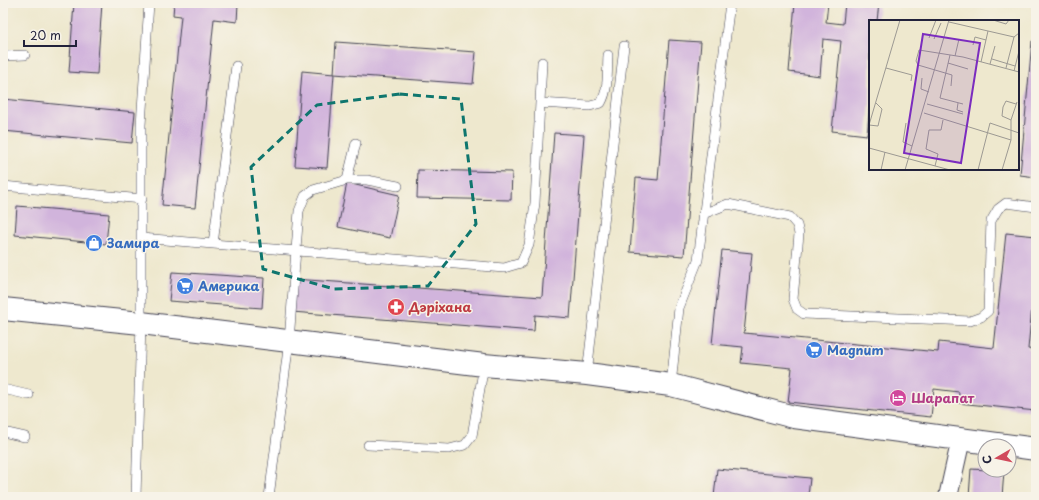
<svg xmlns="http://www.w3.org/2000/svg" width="1039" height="500" viewBox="0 0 1039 500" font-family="'Playpen Sans',sans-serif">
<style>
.building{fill:#d1b4dc}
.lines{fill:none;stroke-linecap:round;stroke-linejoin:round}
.service-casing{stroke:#414051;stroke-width:10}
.minor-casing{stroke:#414051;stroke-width:20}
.tertiary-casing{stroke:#414051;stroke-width:24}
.service{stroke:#fff;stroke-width:9}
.minor{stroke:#fff;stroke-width:18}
.tertiary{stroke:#fff;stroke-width:22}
.marked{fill:none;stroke:#0f766e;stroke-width:3;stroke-dasharray:8 5;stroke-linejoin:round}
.labels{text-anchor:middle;stroke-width:3;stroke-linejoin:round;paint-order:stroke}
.shop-label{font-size:13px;font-weight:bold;fill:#366cbe;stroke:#f7f3e8;text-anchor:start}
.health-label{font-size:13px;font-weight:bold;fill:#be3a42;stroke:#f7f3e8;text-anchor:start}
.hotel-label{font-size:13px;font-weight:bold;fill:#b23c85;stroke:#f7f3e8;text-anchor:start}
.inset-road{fill:none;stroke:#9c9993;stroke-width:1}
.view{fill:#7b2cbf;fill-opacity:0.15;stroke:#7b2cbf;stroke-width:2}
.inset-edge{fill:none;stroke:#22223b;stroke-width:2}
</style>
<rect width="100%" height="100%" fill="#f7f3e8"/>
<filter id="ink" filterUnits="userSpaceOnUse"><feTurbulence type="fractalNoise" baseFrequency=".025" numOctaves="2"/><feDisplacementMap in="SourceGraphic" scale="8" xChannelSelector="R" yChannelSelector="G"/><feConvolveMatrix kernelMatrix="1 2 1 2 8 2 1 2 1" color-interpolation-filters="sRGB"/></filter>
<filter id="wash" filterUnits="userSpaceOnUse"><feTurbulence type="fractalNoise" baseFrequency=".012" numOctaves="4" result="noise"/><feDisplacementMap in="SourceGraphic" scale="16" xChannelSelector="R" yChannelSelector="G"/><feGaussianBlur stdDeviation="0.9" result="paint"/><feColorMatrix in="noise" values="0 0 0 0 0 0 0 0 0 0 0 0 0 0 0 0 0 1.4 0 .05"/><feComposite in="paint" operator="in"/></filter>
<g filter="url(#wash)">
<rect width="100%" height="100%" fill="#eee8ce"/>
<g id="blocks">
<path class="building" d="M74,3H102L97,74L69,72Z
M174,3H238L237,22L214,19L195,208L162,205L181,16L173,15Z
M795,3H828L826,22L843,24L845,3H879L877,21H870V101L867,135L832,131L841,41L823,39L820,76L789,72Z
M669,40L701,42L684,256L630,252L636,178L658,180Z
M1032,41L1036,42V177L1020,175Z
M336,42L476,52L473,84L334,74Z
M302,71L334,74L327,168L295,166Z
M3,99L135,112L132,143L3,131Z
M554,133L584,135L570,318L535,315L534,331L292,312L294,279L542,297Z
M418,170L512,172L511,200L417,198Z
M347,183L399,195L390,238L338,227Z
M17,206L109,214L106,244L15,235Z
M1006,233L1036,236V265L1028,349L1036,350V411L958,403L959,392L934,389L931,417L788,402L792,368L741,363L743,347L712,344L722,250L752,253L744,333L938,352L939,342L994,348Z
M172,272L264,278L262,308L169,301Z
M717,469L810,478L808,497H714Z
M971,469L1004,471L1002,497H969Z"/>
</g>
</g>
<g filter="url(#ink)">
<use href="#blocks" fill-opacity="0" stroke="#414051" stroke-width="1"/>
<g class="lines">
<g class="service-casing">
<path id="service" d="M3,56L25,55
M540,103L590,106L601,103C609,89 607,70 608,55
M347,180L356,143
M3,186L142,199
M703,214L728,204L790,217L797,225L799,234L793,299L797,309L804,314L970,321L981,317L988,311L991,221L998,209L1006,203L1036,207
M141,238L504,268L521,263L529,245L535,203L542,62
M213,244L236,66
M587,374L624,46
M671,385L679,308L698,260L730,3
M3,389L29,395
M3,432L25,437
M368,445L449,449L465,445L472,436L484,365
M136,497L141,323V125L149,3
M269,497L289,341L299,211L305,196L313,190L347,180H367L398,186"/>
</g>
<g class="minor-casing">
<path id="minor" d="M948,497L961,439"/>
</g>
<g class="tertiary-casing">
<path id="tertiary" d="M3,309L141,323L484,365L587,374L671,385L794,417L1036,449"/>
</g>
<use href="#service" class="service"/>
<use href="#minor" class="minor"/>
<use href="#tertiary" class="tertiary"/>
</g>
</g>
<path class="marked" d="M400,94L461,99L476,224L428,286L334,289L263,269L251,167L317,105Z"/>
<defs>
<g id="shop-disc" transform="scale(0.9)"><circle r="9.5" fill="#3f7fe0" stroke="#f7f3e8"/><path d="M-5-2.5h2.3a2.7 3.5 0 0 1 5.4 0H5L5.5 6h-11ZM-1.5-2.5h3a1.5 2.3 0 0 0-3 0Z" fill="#fff"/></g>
<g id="supermarket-disc" transform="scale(0.9)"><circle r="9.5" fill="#3f7fe0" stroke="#f7f3e8"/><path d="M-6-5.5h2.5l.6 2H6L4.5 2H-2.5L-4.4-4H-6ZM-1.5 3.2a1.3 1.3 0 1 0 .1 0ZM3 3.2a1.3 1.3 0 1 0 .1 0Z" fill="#fff"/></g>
<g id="pharmacy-disc" transform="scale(0.9)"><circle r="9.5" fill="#e0444e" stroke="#f7f3e8"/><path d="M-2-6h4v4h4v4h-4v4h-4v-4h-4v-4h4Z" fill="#fff"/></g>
<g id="hotel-disc" transform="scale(0.9)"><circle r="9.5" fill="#d1479c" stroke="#f7f3e8"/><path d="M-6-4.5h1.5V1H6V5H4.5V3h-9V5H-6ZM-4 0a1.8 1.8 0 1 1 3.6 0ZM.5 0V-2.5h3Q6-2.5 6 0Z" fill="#fff"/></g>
</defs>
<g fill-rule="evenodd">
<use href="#shop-disc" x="94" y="243"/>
<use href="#supermarket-disc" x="185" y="286"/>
<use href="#pharmacy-disc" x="396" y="307"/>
<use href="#supermarket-disc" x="814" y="350"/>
<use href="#hotel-disc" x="898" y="398"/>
</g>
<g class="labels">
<g class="shop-label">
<text x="107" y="248">Замира</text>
<text x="198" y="291">Америка</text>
<text x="827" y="355">Magnum</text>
</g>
<g class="health-label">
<text x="409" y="312">Дəріхана</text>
</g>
<g class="hotel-label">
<text x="911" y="403">Шарапат</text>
</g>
</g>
<g transform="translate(869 20)">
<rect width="150" height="150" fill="#eee8ce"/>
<path class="inset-road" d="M124,0L137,4L140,0M80,2L145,17M60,18L67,0M65,19L72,3M104,25L106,17L117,20M81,35L71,78L94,84M86,36L90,19M123,39L146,46M112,42L119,11M79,43L99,49M121,44L126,26M17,48L43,55L42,61M137,48L145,17L150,13M145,51L150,31M53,58L52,69L60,72M82,66L83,55L49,45L47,41L50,30L94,37L150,52M89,83L88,90L94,92M58,84L94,94M55,93L142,120M142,100L133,96L134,87L137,81L147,84M37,103L34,122L43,126M0,105L9,106L13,89L7,83M0,105L31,0M0,128L81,150M66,146L69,134L57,129L60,110H72L74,100M12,150L16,132M36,150L80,0M109,150L121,103L150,113M133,150L142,120V100L148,82"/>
<path class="view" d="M54,14L111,23L92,143L35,133Z"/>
<rect width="150" height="150" class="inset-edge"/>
</g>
<rect width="1039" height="500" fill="none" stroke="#f7f3e8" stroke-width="16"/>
<g transform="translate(997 458) rotate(261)"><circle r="19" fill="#f7f3e8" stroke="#a29fa3"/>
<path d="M0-3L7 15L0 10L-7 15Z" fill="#d1495b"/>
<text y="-6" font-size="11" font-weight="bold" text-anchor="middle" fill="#22223b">С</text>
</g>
<path d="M24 40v6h52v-6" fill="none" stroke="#22223b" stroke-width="2"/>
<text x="30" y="40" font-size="12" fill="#22223b" stroke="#f7f3e8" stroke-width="3" paint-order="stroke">20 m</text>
</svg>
